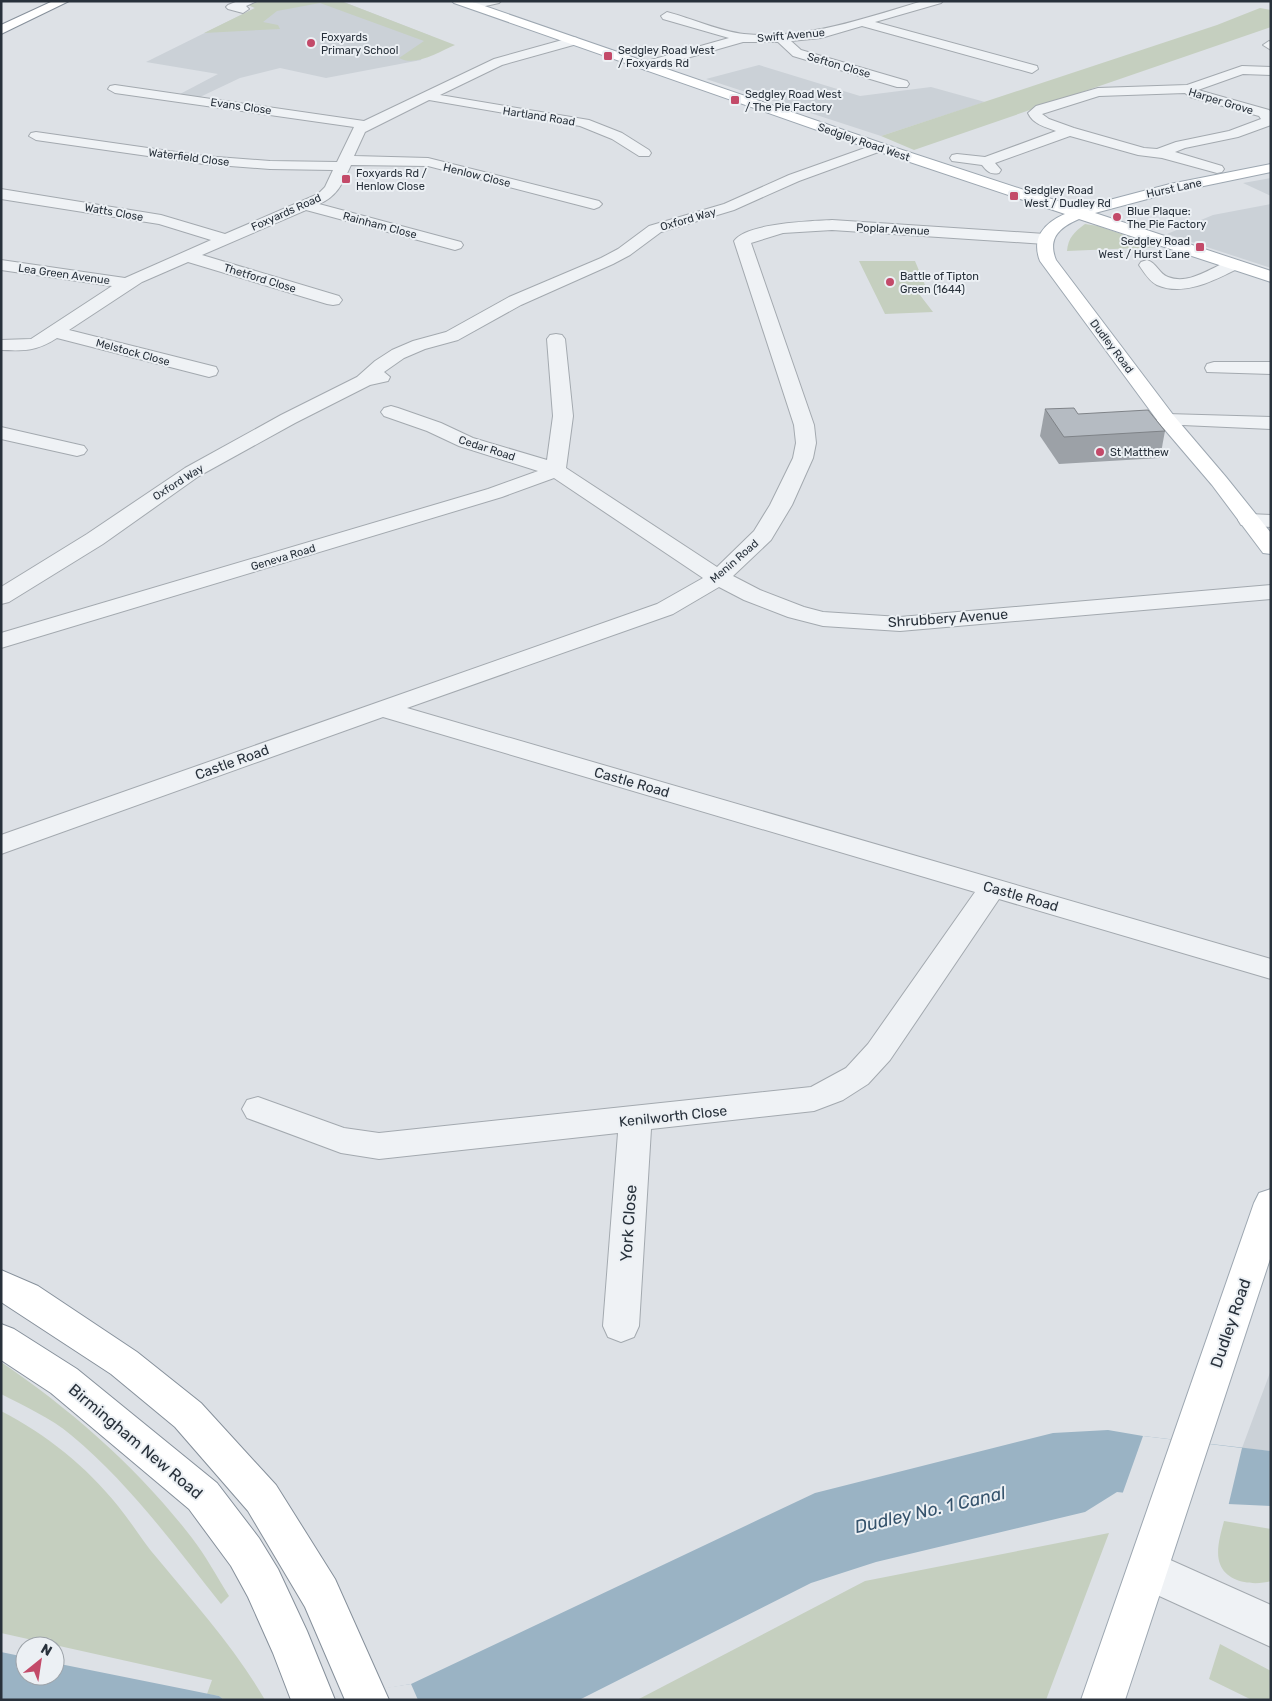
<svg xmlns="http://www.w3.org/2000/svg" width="1272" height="1701" viewBox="0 0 1272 1701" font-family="Rubik,sans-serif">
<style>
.built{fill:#cbd1d7}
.green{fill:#c5cfbf}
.water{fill:#9ab3c4}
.pier{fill:#dde1e6}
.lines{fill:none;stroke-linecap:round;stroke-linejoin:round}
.street-casing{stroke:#a3a9af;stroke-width:2}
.primary-casing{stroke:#9da7b1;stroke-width:2}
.highway-casing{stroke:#86909b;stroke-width:2}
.street{fill:#eff2f5;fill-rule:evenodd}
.primary{fill:#fff;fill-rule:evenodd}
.highway{fill:#fff;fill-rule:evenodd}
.wall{fill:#9ca1a7}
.building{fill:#b5bbc2;stroke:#7f8388}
.poi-dot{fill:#c34a69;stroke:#ecf0f4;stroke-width:2}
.labels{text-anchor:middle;stroke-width:4;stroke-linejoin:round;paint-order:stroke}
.far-street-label{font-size:11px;fill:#28313b;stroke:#ecf0f4}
.far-poi-label{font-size:11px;fill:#28313b;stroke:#ecf0f4;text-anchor:start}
.street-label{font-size:14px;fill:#28313b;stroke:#ecf0f4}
.near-street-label{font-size:16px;fill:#28313b;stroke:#ecf0f4}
.near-water-label{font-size:18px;font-style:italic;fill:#35536c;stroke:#ecf0f4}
</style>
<rect width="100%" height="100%" fill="#dde1e6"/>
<path class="built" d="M262,1H341L431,36L421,60L326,78L280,68L240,78L200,97L180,94L218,74L146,62L255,8L248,5Z
M759,65L860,96L931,87L985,102L881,136L706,79Z
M1271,178V196L1243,183Z
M1271,204V268L1167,234L1213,215Z
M1271,1370V1451L1242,1448Z"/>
<path class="green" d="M262,1H341L455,45C438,52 416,67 399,58L424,41L320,3L277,11L263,22L278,25L280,29L204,33L255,8L248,5Z
M1260,8L1271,10V27L914,150L881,136L1217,25Z
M1085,224L1098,226L1160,247L1067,251C1068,238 1074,232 1085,224Z
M859,261H915L925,285L913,286L933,312L885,314Z
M1,1362C73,1411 139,1469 192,1538C206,1556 217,1577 229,1596L221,1604C174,1545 129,1483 71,1435C51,1418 24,1406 1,1394Z
M1,1411C47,1435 86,1466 118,1506C132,1523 143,1542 157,1558C195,1604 235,1648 265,1700H224L219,1696L207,1694L212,1680L1,1633Z
M1224,1521L1271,1529V1581C1254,1586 1227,1583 1220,1564C1215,1551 1221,1533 1224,1521Z
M1109,1533L1046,1700H637L865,1581Z
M1220,1644L1271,1671V1700H1252L1209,1679Z"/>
<path class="water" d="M1108,1430L1143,1436L1271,1451V1506L1228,1504L1117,1492L1085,1512L876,1562L811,1583L579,1700H318L411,1684L815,1493L1053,1433Z
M1,1652L25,1657V1676H55V1663L219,1696L224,1700H1Z"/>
<path class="pier" d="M1143,1436L1242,1448L1228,1507L1122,1495Z
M411,1684L418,1700H318L364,1691Z"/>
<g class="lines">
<g class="street-casing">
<path id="street" d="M238,1H257L246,6L249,9L243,13L228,9L226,7L228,5Z
M478,1H501L499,3L472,9L466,6L468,4Z
M923,1H943L941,3L875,22L1037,66L1038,69L1032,73L862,26L821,38L791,41L801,50L907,81L909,84L907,87H897L793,56L778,42H743L645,70L639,66L640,63L729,38L663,19L661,16L667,12C690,18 722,32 744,34C806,40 865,18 923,1Z
M573,37L577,38L579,41L577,44L502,65L440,95L589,120L622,133L649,150L651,153L649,156H639L612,139L580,126L429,100L365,132L354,156L428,158L599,201L602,204L599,207L594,209L428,166L351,165C343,182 338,196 319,204L461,242L463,245L461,248L455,250L306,210L202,255L339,296L342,300L339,304L333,305L327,304L188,262L142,282L69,330L216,367L218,371L216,375L209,377L57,338C37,351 25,351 1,350V340L31,339L112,286L1,270V260L125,278L211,240L159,224L1,199V189L161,215L225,234L318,194L325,187L333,170L270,169L204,164L36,140L29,136L31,133L36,132L204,156L270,161L337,162L354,127L115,93L108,89L110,86L115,85L364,121L494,59Z
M1269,41L1271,42V50L1263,45Z
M1242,66L1271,67V75L1243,74L1198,90L1269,110L1271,112V125L1238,137L1185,148L1175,152L1222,166L1224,169L1222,172L1217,173L1162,158L1138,155L1070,136L995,163L1001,170L999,173C990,175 987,171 982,165L952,161L950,158L952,155L957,154L985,157L1056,131C1045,127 1033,124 1028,113L1036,106L1098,88L1187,85ZM1185,93L1190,97L1259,116L1261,119L1229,131L1176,142L1157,149L1144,148L1074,128L1049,119L1042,114L1099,96Z
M879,143L884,144L886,147L884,150L799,181L734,210L661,232L630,255L613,264L521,305L458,340L425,349L404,358L384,372L390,377L388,381L370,385L295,423L199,476L103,544L9,602L1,604V587L87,534L185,468L281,415L357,377L375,361L392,350L413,341L446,332L509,297L601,258L618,249L649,226L724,204L789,175Z
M832,220L1045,234L1051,236L1053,239L1051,242L1045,244L832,230L783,233L751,243L814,425L816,443L813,458L792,505L771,540L733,576L760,590L804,607L823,612L900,617L1271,585V599L900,631L823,626L788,617L744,600L719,587L673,614L407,708L1271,959V979L999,899L890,1060L868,1084L843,1100L814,1111L651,1129L639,1326L634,1337L621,1342L608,1337L603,1326L618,1133L379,1159L341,1153L247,1118L242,1109L247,1100L258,1097L344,1128L379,1133L811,1087L846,1068L868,1044L975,892L383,717L1,854V835L657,604L703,578L554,478L502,497L1,648V633L488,489L538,471L459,446L427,431L384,416L381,412L384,408L391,406L398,408L441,423L473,438L547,460L553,416L547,339L550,335L556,334L562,335L565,339L573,416L566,468L717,567L754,531L770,505L793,458L796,443L794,425L734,241C746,223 812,221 832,220Z
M1147,260C1157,263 1159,274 1168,277C1191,286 1213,265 1233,260L1239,262L1241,265L1239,268C1215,280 1184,297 1157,285C1150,282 1143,271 1139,265L1141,262Z
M1214,362H1271V374L1207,372L1205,368L1207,364Z
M1167,414L1271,417V429L1160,424L1157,420L1160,416Z
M1,427L84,446L87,450L84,454L77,456L1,439Z
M1249,514L1271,515V527L1241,525L1238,520L1241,515Z
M1148,1550L1271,1605V1647L1133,1584L1127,1570L1133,1556Z"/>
</g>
<g class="primary-casing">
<path id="primary" d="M452,1H470L884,144L1079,208L1170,184L1271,164V172L1170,193L1095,213L1271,271V282L1079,219C1060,227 1047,238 1056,260L1174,416L1226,477L1271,533V554L1263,553L1212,485L1160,424L1040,261C1031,238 1044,223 1065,214L874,150L454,3Z
M1271,1189V1256L1125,1700H1081L1254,1203L1259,1193Z"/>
</g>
<g class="highway-casing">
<path id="highway" d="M53,1H69L1,34V25Z
M1,1270L38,1286L137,1352L201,1403L276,1485L335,1579L389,1700H345L305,1607L248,1511L175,1427L111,1374L1,1302Z
M1,1324L14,1329L77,1369L217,1483L259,1538L278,1569L307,1631L335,1700H291L273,1653L248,1597L231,1566L189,1509L51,1393L1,1360Z"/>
</g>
<use href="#street" class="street"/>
<use href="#primary" class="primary"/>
<use href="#highway" class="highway"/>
</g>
<path class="wall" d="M1045,409L1078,414L1165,431L1160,458L1059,464L1040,436Z"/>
<path class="building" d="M1074,408L1078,414L1148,410L1165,431L1064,437L1045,409Z"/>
<g class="poi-dot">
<circle cx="311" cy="43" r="5"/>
<rect x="603" y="51" width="10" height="10" rx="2.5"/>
<rect x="730" y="95" width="10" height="10" rx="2.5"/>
<rect x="341" y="174" width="10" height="10" rx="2.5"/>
<rect x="1009" y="191" width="10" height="10" rx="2.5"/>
<circle cx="1117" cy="217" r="5"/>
<rect x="1195" y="242" width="10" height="10" rx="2.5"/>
<circle cx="890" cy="282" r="5"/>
<circle cx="1100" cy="452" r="5"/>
</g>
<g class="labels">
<g class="far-street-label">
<text transform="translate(791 35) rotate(-5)" y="4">Swift Avenue</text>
<text transform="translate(839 65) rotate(16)" y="4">Sefton Close</text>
<text transform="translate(1221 101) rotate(17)" y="4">Harper Grove</text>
<text transform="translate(241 106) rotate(8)" y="4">Evans Close</text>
<text transform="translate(539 116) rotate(9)" y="4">Hartland Road</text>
<text transform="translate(864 142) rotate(19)" y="4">Sedgley Road West</text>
<text transform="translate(189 157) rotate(7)" y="4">Waterfield Close</text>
<text transform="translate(477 175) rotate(14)" y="4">Henlow Close</text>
<text transform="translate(1174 188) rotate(-12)" y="4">Hurst Lane</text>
<text transform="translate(114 212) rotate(10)" y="4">Watts Close</text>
<text transform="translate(286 212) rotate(-24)" y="4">Foxyards Road</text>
<text transform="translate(688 219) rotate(-16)" y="4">Oxford Way</text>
<text transform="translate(380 225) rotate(15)" y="4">Rainham Close</text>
<text transform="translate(893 229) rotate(3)" y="4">Poplar Avenue</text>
<text transform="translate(64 274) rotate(8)" y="4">Lea Green Avenue</text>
<text transform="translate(260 278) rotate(17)" y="4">Thetford Close</text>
<text transform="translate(1112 346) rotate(53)" y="4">Dudley Road</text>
<text transform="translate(133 352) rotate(15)" y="4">Melstock Close</text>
<text transform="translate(487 448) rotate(18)" y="4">Cedar Road</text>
<text transform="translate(178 482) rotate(-32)" y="4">Oxford Way</text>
<text transform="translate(283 557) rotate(-17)" y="4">Geneva Road</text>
<text transform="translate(734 561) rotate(-41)" y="4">Menin Road</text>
</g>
<g class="far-poi-label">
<text x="321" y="41">Foxyards<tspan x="321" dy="13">Primary School</tspan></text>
<text x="618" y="54">Sedgley Road West<tspan x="618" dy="13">/ Foxyards Rd</tspan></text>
<text x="745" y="98">Sedgley Road West<tspan x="745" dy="13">/ The Pie Factory</tspan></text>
<text x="356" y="177">Foxyards Rd /<tspan x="356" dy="13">Henlow Close</tspan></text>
<text x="1024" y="194">Sedgley Road<tspan x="1024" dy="13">West / Dudley Rd</tspan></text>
<text x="1127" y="215">Blue Plaque:<tspan x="1127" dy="13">The Pie Factory</tspan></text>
<text x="1190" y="245" text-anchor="end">Sedgley Road<tspan x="1190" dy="13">West / Hurst Lane</tspan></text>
<text x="900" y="280">Battle of Tipton<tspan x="900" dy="13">Green (1644)</tspan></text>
<text x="1110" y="456">St Matthew</text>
</g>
<g class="street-label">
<text transform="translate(948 618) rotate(-4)" y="5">Shrubbery Avenue</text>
<text transform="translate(232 762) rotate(-20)" y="5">Castle Road</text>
<text transform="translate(632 782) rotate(16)" y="5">Castle Road</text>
<text transform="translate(1021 896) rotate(16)" y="5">Castle Road</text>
<text transform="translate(673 1116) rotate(-6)" y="5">Kenilworth Close</text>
</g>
<g class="near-street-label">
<text transform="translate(628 1223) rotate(-86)" y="6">York Close</text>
<text transform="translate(1230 1323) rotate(-71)" y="6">Dudley Road</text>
<text transform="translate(136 1441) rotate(40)" y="6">Birmingham New Road</text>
</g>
<g class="near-water-label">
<text transform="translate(930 1510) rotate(-13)" y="6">Dudley No. 1 Canal</text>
</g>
</g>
<rect width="1272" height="1701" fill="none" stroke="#28313b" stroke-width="5"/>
<g transform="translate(40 1661) rotate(30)"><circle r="24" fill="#ecf0f4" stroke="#9ea4aa"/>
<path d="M0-4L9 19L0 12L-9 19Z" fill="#c34a69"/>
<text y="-8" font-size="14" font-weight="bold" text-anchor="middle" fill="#28313b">N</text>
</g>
</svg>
